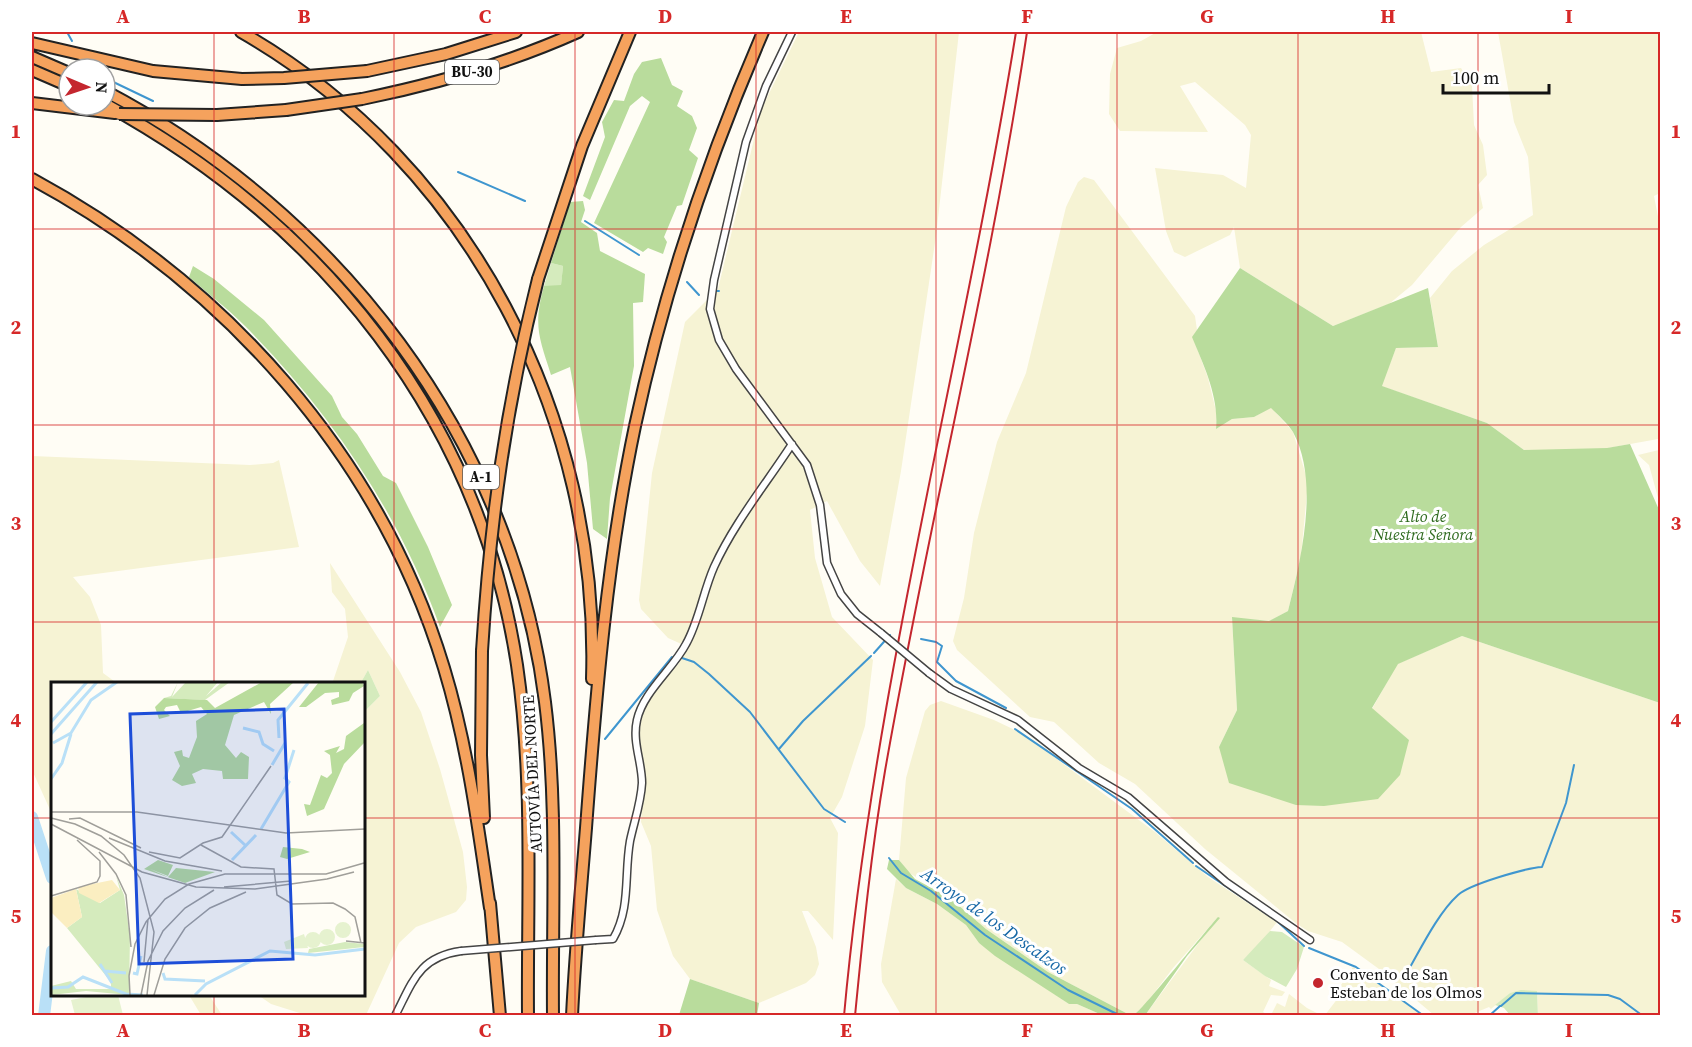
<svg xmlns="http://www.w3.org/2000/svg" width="1692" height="1047" viewBox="0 0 1692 1047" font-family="'Source Serif 4',serif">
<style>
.farmland{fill:#f6f3d4}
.green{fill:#d5ebbd}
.forest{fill:#b9dc9c}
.pitch{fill:#e6f2cf}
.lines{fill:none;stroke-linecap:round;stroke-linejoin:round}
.stream{stroke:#3f96cf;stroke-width:2}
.river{stroke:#b9e0f7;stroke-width:12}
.minor-casing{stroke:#444;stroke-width:9}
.motorway-casing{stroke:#222;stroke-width:14}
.minor{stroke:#fff;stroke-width:6}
.motorway{stroke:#f5a25d;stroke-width:10}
.rail{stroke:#c4262e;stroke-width:2}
.minor-bridge-casing{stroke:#444;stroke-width:9;stroke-linecap:butt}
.motorway-bridge-casing{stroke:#222;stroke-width:14;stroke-linecap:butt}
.minor-bridge{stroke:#fff;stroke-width:6}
.motorway-bridge{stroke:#f5a25d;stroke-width:10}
.grid{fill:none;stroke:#d62828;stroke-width:1.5;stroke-opacity:0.55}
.poi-dot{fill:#c4262e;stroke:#fff;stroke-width:2}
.labels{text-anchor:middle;stroke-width:6;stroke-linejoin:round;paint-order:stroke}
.shield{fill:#fff;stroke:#585858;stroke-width:1.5}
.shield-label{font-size:15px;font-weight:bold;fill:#111}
.park-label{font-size:16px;font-style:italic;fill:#2f6b1f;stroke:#fff}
.street-label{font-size:16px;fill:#111;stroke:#fff}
.poi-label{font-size:16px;fill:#111;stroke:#fff;text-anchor:start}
.water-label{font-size:18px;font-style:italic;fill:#1768a6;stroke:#fff}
.inset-river{fill:none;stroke:#b9e0f7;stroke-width:3}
.inset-road{fill:none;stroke:#a09f9a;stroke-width:1.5}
.view{fill:#1d4ed8;fill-opacity:0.15;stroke:#1d4ed8;stroke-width:3}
.inset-edge{fill:none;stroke:#111;stroke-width:3}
.neatline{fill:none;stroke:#d62828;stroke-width:2}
.grid-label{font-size:20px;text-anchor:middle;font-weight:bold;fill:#d62828}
</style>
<rect width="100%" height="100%" fill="#fffdf5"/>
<path class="farmland" d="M799,32H959L936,236L901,471L880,586L860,561L827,501L810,510L815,558L832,617L873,660L865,726L842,797L830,818L838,833L833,940L808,911H802L816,947L819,964L815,975L806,983L759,1003L690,979L673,956L657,910L651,846L641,822L644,781L638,724L652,694L679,663L688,647L668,638L641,609L639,600L652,473L685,322L718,289L761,110Z
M1157,32H1421L1431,72L1461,68L1472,86L1474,125L1483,145L1487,175L1478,185L1483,208L1461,227L1412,285L1389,304L1333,326L1240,268L1234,227L1230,235L1185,257L1174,252L1166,231L1155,168L1223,175L1246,188L1251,135L1245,125L1195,82L1180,86L1208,132L1120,131L1109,114L1110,74L1117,48L1141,41Z
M1498,32H1660V193L1654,196L1660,227V505L1649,465L1638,455L1659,450L1658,439L1597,450H1524L1487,423L1381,386L1396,348L1438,347L1430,298L1452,271L1484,245L1533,215L1528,157L1514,122Z
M1084,177L1094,180L1195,316L1197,330L1193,337L1208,378L1217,415L1216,429L1232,419L1254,417L1271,407L1293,432L1308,482L1301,556L1288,611L1270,621L1232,618L1237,710L1219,747L1409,740L1372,709L1397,664L1462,636L1660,703V1015H1538L1537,991L1510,993L1491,1009L1489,1007L1470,1015H1434L1379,969L1342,942L1308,931L1297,924L1205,849L1135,784L1099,763L1054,722L1030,717L957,650L953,641L964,598L974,533L997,442L1026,373L1066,207L1078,182Z
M32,456L250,465L273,463L279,460L299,547L73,577L90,597L101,625L103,673L118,684H52V814L32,770Z
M330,563L400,672L421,712L440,769L463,852L467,887L466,900L456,912L416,927L399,943L366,1015H306L271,1004L258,995L363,994V713L380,696L368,670L360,684H332L348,637L345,609L332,592Z
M941,701L994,720L1023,734L1155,832L1208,877L1277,922L1260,944L1243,960L1271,980L1269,986L1285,992L1282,996L1271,995L1263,1012L1268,1015L1146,1014L1218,917L1173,968L1145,1005L1136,1013H1126L1048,972L986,929L950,898L908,872L899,860L906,778L925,711L930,705Z
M896,879L906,888L937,904L966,925L979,943L1069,1004H1077L1102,1015H901L882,982L881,964Z
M1353,967L1399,998L1421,1015H1325L1338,998L1335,995L1346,977L1350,979L1354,972L1351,970Z
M1289,994L1307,1008L1321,1015H1271L1277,1003L1285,1007Z
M189,995H209L222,1015H201Z"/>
<path class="green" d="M551,263L563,266L561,286H544Z
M368,670L380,696L363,713V684H360Z
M1270,931L1282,932L1304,947L1297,969L1286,987L1265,976L1243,960Z
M1521,990L1537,991L1538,1016L1510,1015L1504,1008L1495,1005L1510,993Z"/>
<path class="forest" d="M661,58L672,85L683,91L677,106L692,116L697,128L689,150L698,158L682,205L677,206L664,237L667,242L663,254L648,248L643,252L594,223L650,102L642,96L630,106L590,200L583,196L605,137L602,122L614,100L624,101L634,74L642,62Z
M583,201L585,210L581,222L597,233L600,251L645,274L643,302L633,303L634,366L610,498L607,539L593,529L587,463L570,367L551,375C539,337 533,326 544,286L561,285L563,266L551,263L570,202Z
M193,266L214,279L264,320L332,396L342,417L357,434L383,476L396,483L428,547L452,605L440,627C399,513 330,411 244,325C227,308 207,293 189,277Z
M1240,268L1333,326L1428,288L1438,347L1396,348L1382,386L1487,423L1524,450L1607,448L1630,444L1660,512V703L1462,636L1398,664L1372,708L1409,740L1400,775L1378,799L1324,806L1296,805L1229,783L1219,747L1237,710L1232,617L1269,621L1288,611C1301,559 1320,482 1293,432C1288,424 1278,415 1271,408L1254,417L1232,419L1216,429C1219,397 1204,366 1192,337Z
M889,860H899L915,879L950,898L986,929L1048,972L1126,1013C1129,1013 1133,1014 1136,1013C1142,1010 1207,929 1218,917L1220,918L1187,956L1146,1014L1147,1015H1102L1077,1004H1069L995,956L979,943L966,925L937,904L906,888L887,869Z
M690,979L759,1003L757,1015H679Z"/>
<path class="pitch" d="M101,994L118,995L123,1015H75L71,1000Z"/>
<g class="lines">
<path class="stream" d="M67,32L72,41
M87,67L89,69
M105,78L153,101
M458,172L525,201
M585,221L639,255
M687,282L699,295
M717,291H719
M921,639L936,642L942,646L937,662L956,681L1006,708
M874,653L890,635
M682,658L694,662L709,674L750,712L824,809L845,822
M1015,729L1132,809L1193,863
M605,739L672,657
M779,749L803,721L871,656
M889,858L901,873L931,891L985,935L1068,990L1121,1016
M1196,866L1277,921L1304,946
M1309,948L1356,967L1424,1016
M1409,969C1422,946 1439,912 1458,895C1470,884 1526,868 1542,867L1566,803L1574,765
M1501,1006L1516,993L1608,995L1620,999L1643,1016
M1489,1016L1500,1006"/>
<path class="river" d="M32,817L52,878
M44,1016L52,951"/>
<g class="minor-casing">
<path id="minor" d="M792,32L766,86L746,142L714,280L710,309L719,340L736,369L807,465L820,505L827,563L841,594L857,614L881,633
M929,673L951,689L1018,720L1079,768L1128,797L1226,882L1310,940
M596,940L613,939C631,908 624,875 630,841C634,822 641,803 642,783C642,762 632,742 637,720C643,692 673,669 686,644C699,621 703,592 714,567C734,523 766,484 792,444
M395,1016C413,981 419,957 461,951"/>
</g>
<g class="motorway-casing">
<path id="motorway" d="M241,32C470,163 600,418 592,679
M32,43L153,71L242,79
M32,57L69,73
M32,70L69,86
M367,71L446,54L516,32
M105,91C337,213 512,438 545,702C558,805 552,912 553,1016
M362,99C436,84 509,63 578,32
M32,103L115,113
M105,104C322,223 479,416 517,665C534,781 527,899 528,1016
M217,115L286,110
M32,179C224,283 380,456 444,668C468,747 478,827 490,908
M538,279L582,146L630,32
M482,651L481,755L484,818
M490,903L500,1016
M572,1016C575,953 581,891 586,828C596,694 607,559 635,426C664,291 708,159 763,32"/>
</g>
<use href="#minor" class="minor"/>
<use href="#motorway" class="motorway"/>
<path class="rail" d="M844,1016C874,683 963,360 1016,32
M855,1016C863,934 871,852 885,771C928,524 990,280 1027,32"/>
<g class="minor-bridge-casing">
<path id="minor-bridge" d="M881,633L929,673
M461,951L596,940"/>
</g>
<g class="motorway-bridge-casing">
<path id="motorway-bridge" d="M242,79L284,78L367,71
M286,110L362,99
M119,114L217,115
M482,651C490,521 506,406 538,279"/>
</g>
<use href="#minor-bridge" class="minor-bridge"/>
<use href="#motorway-bridge" class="motorway-bridge"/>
</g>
<path class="grid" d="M214,32V684M394,32V1016M575,32V1016M756,32V1016M936,32V1016M1117,32V1016M1298,32V1016M1478,32V1016M32,229H1660M32,425H1660M32,622H1660M32,818H52M363,818H1660M214,994V1016"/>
<circle class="poi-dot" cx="1318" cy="983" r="6"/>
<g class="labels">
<g class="shield">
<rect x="445" y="60" width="54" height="24" rx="4.5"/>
<rect x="463" y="465" width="36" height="24" rx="4.5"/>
</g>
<g class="shield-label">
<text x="472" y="77">BU-30</text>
<text x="481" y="482">A-1</text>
</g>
<g class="park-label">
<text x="1423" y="522">Alto de<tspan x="1423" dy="18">Nuestra Señora</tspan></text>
</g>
<g class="street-label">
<text transform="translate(532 774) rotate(-93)" y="6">AUTOVÍA DEL NORTE</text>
</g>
<g class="poi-label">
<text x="1330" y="980">Convento de San<tspan x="1330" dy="18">Esteban de los Olmos</tspan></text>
</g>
<g class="water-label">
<text transform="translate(994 921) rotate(35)" y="6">Arroyo de los Descalzos</text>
</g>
</g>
<g transform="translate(51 682)">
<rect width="314" height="314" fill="#fffdf5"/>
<path d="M127,0L121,15L135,0H167L155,14L171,0H179L154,18L113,16L120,14ZM65,194L73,213L79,255L78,313L35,309L0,313V304L20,299L25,307H60V300L16,246L31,235L25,207L49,221L69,208ZM294,260L313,262V265L257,271L258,267Z" fill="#d5ebbd"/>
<path d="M211,0H243L219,22L220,32L213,20L183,33L174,63L185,76L190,70L198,75L197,97H172L171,89L152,87L141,92L145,101L131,104L121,98L129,84L123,70L131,68L132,74L138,76L146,55L145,39L156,32L150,25L130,31L126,23L115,25L113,28L119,34L108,37L104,25L113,16L156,18L164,26ZM268,0H311L313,4L302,11L298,19L281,23L280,18L288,15V10L274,11L255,25H248ZM313,41V61L293,82L273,127L256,134L253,122L259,123L270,93L276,96L281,91L279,73L273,69L289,64L285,71L293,67L295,54ZM232,165L251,167L259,170L236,177L229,175ZM107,178L122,183L117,194L99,187L117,195L125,186L164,190L134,201L93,187Z" fill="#b9dc9c"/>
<path d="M61,198L69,208L48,221L28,211L27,205ZM25,207L31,235L16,246L0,230V216Z" fill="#fbeec1"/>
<path d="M284 248a8 8 0 1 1 16 0a8 8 0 1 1-16 0ZM268 255a8 8 0 1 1 16 0a8 8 0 1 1-16 0ZM254 258a8 8 0 1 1 16 0a8 8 0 1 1-16 0ZM253,252L257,266L235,267L233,260Z" fill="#e6f2cf"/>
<path class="inset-river" d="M0,40L36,0M192,46L208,50L212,62L223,69M0,52L46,0M228,56L227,38L257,1M2,61L20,51L40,18L66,0M221,83L234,61M0,97L11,81L20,52M210,147L238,100L234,96L243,68M180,150L194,163M181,178L205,153M49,282L61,301M54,289L75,291M82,291L86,292L90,274M112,291L114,297L154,299M0,306L17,305L32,295L75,312L92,313M144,313L155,302L219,269L264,273L314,267"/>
<path class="inset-road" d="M0,130H86L235,151L314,147M0,136L24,142L50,154L73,173L89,196L103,250L96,313M18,137L29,136L90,166M0,142L91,190L145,205L204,207L276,197L303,190M58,156L114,179L171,189M150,163L190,185L223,187L226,213L241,222L282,221L294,227L304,235L310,261M48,170L65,192L75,213L80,265M98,170L129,176L152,161L171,155L220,84M173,205L240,199M0,214L46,200L49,194V179L26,158M295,259L314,261M93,280L97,237M78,293L79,313M78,294L84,262L95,240L114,217L138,202L174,192H275L313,181M90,313L97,279L112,249L134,226L163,208M103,313L114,277L134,246L159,226L195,210"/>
<path class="view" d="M233,27L242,277L88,282L79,32Z"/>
<rect width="314" height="314" class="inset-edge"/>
</g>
<rect width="1692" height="1047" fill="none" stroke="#ffffff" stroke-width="66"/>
<g transform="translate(87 87) rotate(92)"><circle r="28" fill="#ffffff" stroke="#a0a0a0" stroke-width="1.5"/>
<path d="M0-4.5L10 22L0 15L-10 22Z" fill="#c4262e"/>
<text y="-9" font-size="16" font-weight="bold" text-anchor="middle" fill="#111111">N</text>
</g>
<path d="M1443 84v9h106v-9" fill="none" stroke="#111111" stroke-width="3"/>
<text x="1452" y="84" font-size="18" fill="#111111" stroke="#ffffff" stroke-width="4.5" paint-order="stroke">100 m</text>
<rect x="33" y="33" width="1626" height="981" class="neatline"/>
<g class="grid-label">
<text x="123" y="23">A</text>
<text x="304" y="23">B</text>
<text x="485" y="23">C</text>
<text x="665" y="23">D</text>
<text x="846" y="23">E</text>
<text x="1027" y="23">F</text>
<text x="1207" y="23">G</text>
<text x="1388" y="23">H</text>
<text x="1569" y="23">I</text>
<text x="16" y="138">1</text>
<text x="1676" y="138">1</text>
<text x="16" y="334">2</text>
<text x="1676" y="334">2</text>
<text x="16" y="530">3</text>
<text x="1676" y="530">3</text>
<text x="16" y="727">4</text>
<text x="1676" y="727">4</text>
<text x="16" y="923">5</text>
<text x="1676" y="923">5</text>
<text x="123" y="1037">A</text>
<text x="304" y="1037">B</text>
<text x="485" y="1037">C</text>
<text x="665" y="1037">D</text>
<text x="846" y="1037">E</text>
<text x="1027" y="1037">F</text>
<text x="1207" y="1037">G</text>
<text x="1388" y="1037">H</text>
<text x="1569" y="1037">I</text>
</g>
</svg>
